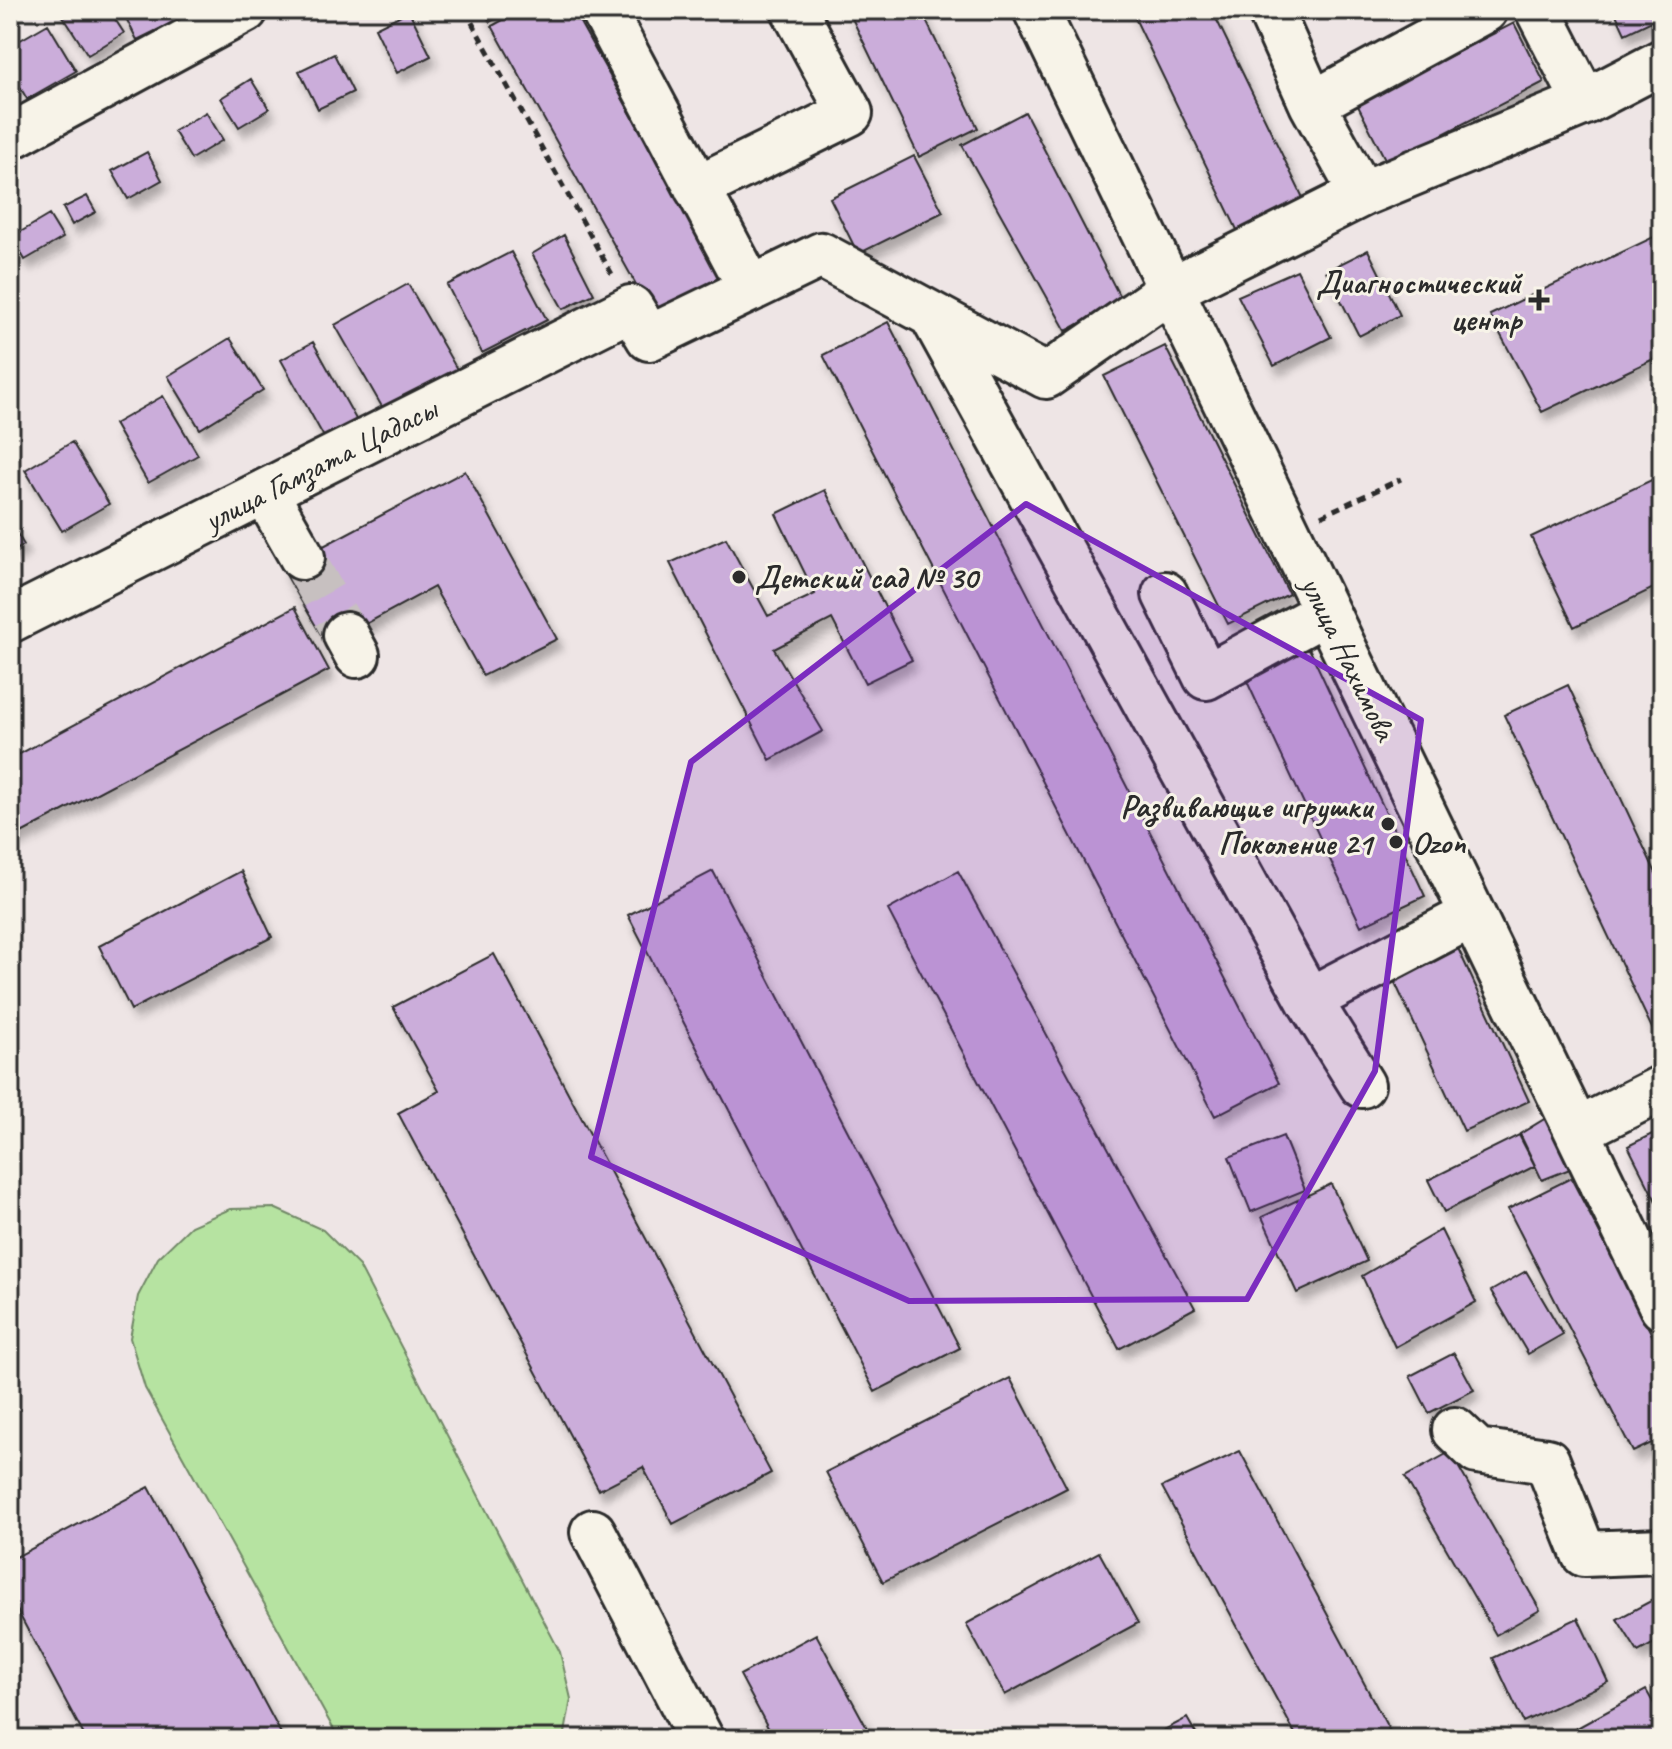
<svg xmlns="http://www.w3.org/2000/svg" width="1672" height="1749" viewBox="0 0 1672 1749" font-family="Caveat,sans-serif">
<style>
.green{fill:#b6e3a1;stroke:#708766;stroke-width:2}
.building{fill:#cbadda;stroke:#2b2b2b;stroke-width:2;filter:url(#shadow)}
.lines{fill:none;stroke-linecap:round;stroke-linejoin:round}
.minor-tunnel{stroke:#c7c0c0;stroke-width:44;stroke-dasharray:44 22;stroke-linecap:butt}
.minor-casing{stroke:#2b2b2b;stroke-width:50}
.path{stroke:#2b2b2b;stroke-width:5;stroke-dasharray:8 6;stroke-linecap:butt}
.minor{stroke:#f7f3e8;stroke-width:44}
.marked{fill:#7b2cbf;fill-opacity:0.2;stroke:#7b2cbf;stroke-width:6;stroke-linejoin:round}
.poi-dot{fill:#2b2b2b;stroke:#f7f3e8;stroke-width:3}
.labels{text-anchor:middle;stroke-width:6;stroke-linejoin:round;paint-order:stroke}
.poi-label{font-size:32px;font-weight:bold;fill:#2b2b2b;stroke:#f7f3e8;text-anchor:end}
.street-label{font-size:32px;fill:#2b2b2b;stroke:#f7f3e8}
</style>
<defs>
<filter id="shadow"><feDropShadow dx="5" dy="9" stdDeviation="4" flood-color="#0004"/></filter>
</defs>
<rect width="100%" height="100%" fill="#eee5e5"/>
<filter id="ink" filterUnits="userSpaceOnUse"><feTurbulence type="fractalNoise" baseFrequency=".0125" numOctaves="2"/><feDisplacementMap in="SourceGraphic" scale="16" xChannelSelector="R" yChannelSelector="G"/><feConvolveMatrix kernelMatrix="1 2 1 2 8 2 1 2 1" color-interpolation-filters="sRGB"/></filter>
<g filter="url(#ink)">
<path class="green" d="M274,1208L323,1230L359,1266L560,1652L571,1699L564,1739H339L145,1388L130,1338L138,1296L158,1258L191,1226L230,1209Z"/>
<path class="building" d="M59,10H109L124,33L88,55Z
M122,10H170L176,21L137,40Z
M483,10H512L490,22Z
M521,10H573L722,277L653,315L492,26Z
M848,10H921L978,128L919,157Z
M1131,10H1212L1306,204L1240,236Z
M1614,10H1652L1656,19L1625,34Z
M409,11L431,56L397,73L375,28Z
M1514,23L1544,82L1387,163L1357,104Z
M48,24L76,71L27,99L10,70V46Z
M334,54L353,92L318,109L299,71Z
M251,79L269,109L239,127L221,98Z
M206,112L223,140L191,159L174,131Z
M1025,112L1122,301L1066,331L962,145Z
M147,152L162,180L128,199L112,171Z
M914,156L943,212L858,254L830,198Z
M87,196L96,212L72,225L63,208Z
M49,215L63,238L25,260L12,237Z
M1662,233V355L1542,412L1490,315Z
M564,235L594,294L563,309L532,254Z
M1368,250L1400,315L1359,336L1326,271Z
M511,252L547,320L482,353L447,285Z
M1297,270L1331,337L1274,366L1238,296Z
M408,284L458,371L385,412L335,325Z
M888,322L1279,1083L1215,1116L823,355Z
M230,338L263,390L200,429L168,376Z
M313,342L357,421L325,439L281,360Z
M1165,346L1289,594L1228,624L1104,376Z
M163,396L198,455L148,483L114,424Z
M72,442L109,504L62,531L25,470Z
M465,471L557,639L483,676L434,587L327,645L282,568Z
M1662,475V584L1574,627L1531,537Z
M825,490L912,660L865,683L832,619L774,649L823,731L770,760L670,563L726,538L768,616L815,594L776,514Z
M10,522L24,545L10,554Z
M295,607L329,670L10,839V759Z
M1308,646L1425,896L1361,926L1244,675Z
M1568,685L1662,886V1039L1658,1041L1504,715Z
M241,871L272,937L131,1010L99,946Z
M713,871L960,1348L875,1392L628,915Z
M958,871L1195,1308L1119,1349L888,910Z
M1456,944L1529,1101L1464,1131L1391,974Z
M494,954L771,1473L673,1524L643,1467L599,1490L398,1113L439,1091L393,1007Z
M1546,1118L1570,1169L1542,1180L1520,1134Z
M1662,1129V1213L1628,1146Z
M1519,1135L1535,1166L1444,1212L1428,1180Z
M1283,1136L1305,1190L1251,1212L1229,1157Z
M1571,1178L1662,1354V1438L1633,1452L1508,1209Z
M1331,1184L1367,1261L1297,1293L1262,1217Z
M1441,1230L1476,1302L1395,1347L1362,1276Z
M1526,1271L1563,1334L1528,1354L1491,1291Z
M1454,1353L1474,1390L1429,1413L1410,1376Z
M1010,1378L1067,1488L883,1582L826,1472Z
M1240,1451L1394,1739H1298L1162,1487Z
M1450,1452L1540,1610L1496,1635L1405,1477Z
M1662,1468V1493L1651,1474Z
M149,1487L284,1739H86L10,1597V1560Z
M1099,1552L1138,1623L1005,1695L966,1624Z
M1662,1595V1639L1638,1652L1617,1619Z
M1578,1618L1608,1682L1523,1722L1493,1658Z
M816,1634L873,1739H774L740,1675Z
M1646,1690L1662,1718V1739H1557Z
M1187,1718L1199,1739H1147Z"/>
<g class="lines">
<path class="minor-tunnel" d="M302,557L346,635"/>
<g class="minor-casing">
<path id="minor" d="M603,10L751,289
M1036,10L1662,1307
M1270,10L1312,104L1362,194
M1538,10L1585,102
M1312,104L1485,10
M10,137L245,10
M697,188L850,113L794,10
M932,315L1309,1000
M265,492L302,557
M1165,594L1206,677L1326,612
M10,620L631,308L649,338L821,255L1046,376L1170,290L1362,194L1585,102L1662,62
M346,635L357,655
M1362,1085L1309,1000L1472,915
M1577,1131L1662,1088
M1455,1430L1477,1451L1547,1461L1584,1554L1662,1551
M593,1532L701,1739"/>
</g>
<path class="path" d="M465,10L613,276
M1321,516L1401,479"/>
<use href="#minor" class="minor"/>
</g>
</g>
<path class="marked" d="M1026,504L1421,720L1375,1071L1247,1299L909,1301L591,1157L691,762Z"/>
<g class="poi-dot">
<path d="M1535 288h8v8h8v8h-8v8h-8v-8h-8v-8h8z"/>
<circle cx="739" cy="577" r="8"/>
<circle cx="1388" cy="824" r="8"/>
<circle cx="1396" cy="842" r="8"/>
</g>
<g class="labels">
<g class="poi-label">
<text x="1521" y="293">Диагностический<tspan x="1521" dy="37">центр</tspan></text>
<text x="755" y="588" text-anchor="start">Детский сад № 30</text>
<text x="1372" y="817">Развивающие игрушки<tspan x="1372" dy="37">Поколение 21</tspan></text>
<text x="1412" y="853" text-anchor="start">Ozon</text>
</g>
<g class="street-label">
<text transform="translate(320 464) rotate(-27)" y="11">улица Гамзата Цадасы</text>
<text transform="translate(1349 658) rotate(64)" y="11">улица Нахимова</text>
</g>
</g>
<rect width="1672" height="1749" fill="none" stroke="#f7f3e8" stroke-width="40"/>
<rect x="20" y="20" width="1632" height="1709" fill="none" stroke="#2b2b2b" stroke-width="3" filter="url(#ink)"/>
</svg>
